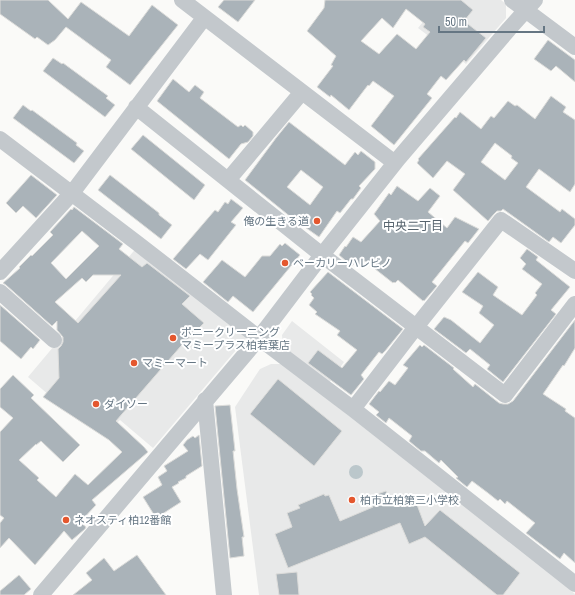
<svg xmlns="http://www.w3.org/2000/svg" width="575" height="595" viewBox="0 0 575 595" font-family="'Archivo Narrow','Noto Sans JP',sans-serif">
<style>
.built{fill:#e8e9e9}
.water{fill:#bbc7cb}
.building{fill:#aab3b9;stroke:#dcdcda;fill-rule:evenodd}
.lines{fill:none;stroke-linecap:round;stroke-linejoin:round}
.minor{stroke:#c3c8cc;stroke-width:16}
.poi-dot{fill:#e4572e;stroke:#fff;stroke-width:1.5}
.labels{text-anchor:middle;stroke-width:4;stroke-linejoin:round;paint-order:stroke}
.poi-label{font-size:11px;fill:#657683;stroke:#fff;text-anchor:start}
.neighbourhood-label{font-size:12px;fill:#57646e;stroke:#fff}
</style>
<rect width="100%" height="100%" fill="#fafaf8"/>
<path class="built" d="M441,0H501L506,4V18L466,64L418,28Z
M138,246L247,337L153,448L120,420L104,436L78,420L28,377Z
M292,321L344,362L329,383L283,349L282,335Z
M271,364H283L575,594V595H259L235,407L260,369Z"/>
<path class="water" d="M349 472a7 7 0 1 1 14 0a7 7 0 1 1-14 0Z"/>
<path class="building" d="M0,0H48L68,19L81,2L129,36L152,5L178,25L130,85L106,67L111,60L66,27L55,40L48,45L37,37L35,39L0,14Z
M224,0H255L238,22L218,7Z
M325,0H461L473,10L464,21L486,38L466,62L464,60L446,80L441,76L427,94L432,98L394,145L371,126L394,96L373,81L369,86L368,85L349,110L331,95L330,97L317,87L333,66L331,65L336,56L307,31L324,8ZM406,9L425,24L423,27L430,32L416,49L397,34L379,54L361,41L382,18L393,28Z
M548,40L575,60V82L556,66L551,71L534,59Z
M53,58L62,64L63,63L108,96L106,98L115,105L105,117L43,71Z
M173,79L189,92L195,85L204,92L200,98L238,127L241,125L243,127L245,125L253,132V136L248,142L241,144L229,159L157,101Z
M551,96L566,107L563,112L575,120V184L570,192L539,169L526,187L560,212L562,209L575,219V225L561,243L553,237L549,242L503,209L501,211H497L494,214L488,221L453,190L465,174L447,161L433,178L417,163L419,160L418,159L455,117L456,118L460,112L481,129L491,116L494,118L508,101L515,106L517,105L535,119ZM495,143L512,156L511,158L518,163L505,180L481,162Z
M23,105L31,111L32,110L77,143L76,145L84,151L74,163L13,118Z
M289,122L345,165L355,152L358,155L361,151L375,162V169L359,186L361,188L353,199H351L340,213L337,211L319,237L292,218L245,180L276,138ZM301,170L323,187L310,205L287,187Z
M143,135L205,185L194,200L131,149Z
M31,175L57,195L36,218L23,206L16,213L6,203Z
M110,175L159,213V215L172,225L161,239L98,190Z
M397,186L418,201L430,188L440,196L428,212L447,228L455,217L479,229L468,243L465,241L432,282L437,286L424,301V300L423,301L398,280L395,283L394,282L393,283L365,261L361,266L355,262L352,266L339,255L345,246L346,247L353,237L361,242L380,221L374,214L389,193L391,195Z
M231,199L243,208L231,222L236,225L208,260L200,254L186,269L173,259L215,210L218,212L225,202L228,204Z
M74,207L123,244L119,249L142,267L147,263L190,296L182,304L204,323L181,346L116,421L144,447L148,452L92,500L96,505L80,522L86,527L85,529L72,540L64,531L35,565L9,538L0,548V523L4,518L0,515V432L13,418L0,407V389L13,375L34,395L31,398L80,445L63,462L41,441L36,445V444L19,460L39,478L37,480L56,497L75,474L88,485L122,452L109,440L43,397L59,378L58,349L61,346L63,342V337L57,330V321L52,326L6,285L3,283L20,268L19,267L31,255L32,256L53,235L50,232L71,209L72,210ZM82,231L99,246L66,279L51,263ZM93,275H121L78,323L55,302L82,278L86,282Z
M285,243L300,255L253,312L233,296L228,302L203,282L222,260L245,277L262,256H270L280,244L282,246Z
M527,249L538,257L536,260L570,287L551,310L556,314L503,382L487,369L490,365L470,349L466,353L434,329L444,317L451,320L480,343L494,325L479,313L483,306L462,292L478,272L498,287L493,295L522,315L537,295L535,293L542,284L522,269L526,264L520,258Z
M328,272L403,329L385,351L382,354L379,352L361,375L364,379L351,395L308,363L318,350L342,368L357,350L337,335L340,331L315,314L317,312L309,305L314,298L311,295L312,294L310,292Z
M0,305L40,340L33,349L31,347L21,359L0,341Z
M575,320V348L564,366L563,365L543,394L566,409L565,411L575,418V563L564,553L560,559L526,533L535,523L507,501L505,504L500,499L498,501L488,493L472,481L467,487L456,478L458,477L441,460L439,463L425,451H421L409,441L412,436L389,418L386,423L376,415L379,412L369,404L379,391L380,392L389,381L395,385L408,368L403,365L420,345L422,347L424,345L454,368L453,369L473,387L475,384L499,403L503,404H508L513,401Z
M278,379L342,431L314,466L250,414Z
M230,405L235,451H233L237,489L244,537H242L244,556L230,558L215,406Z
M199,435L202,466L186,476V478L178,482L179,483L172,487L181,502L156,518L143,497L162,485L158,477L167,471L164,466L188,451L183,445L187,440L193,436L195,438Z
M386,491L390,501L404,496L405,497L413,494L425,526L440,510L520,573L503,595H497L425,537L409,544L400,523L288,568L275,534L292,527L287,513L300,508L298,505L324,494L325,496L329,495L340,521L373,507L369,497Z
M137,555L166,595H73L92,580L86,573L104,558L114,571Z
M297,572L299,595H279L276,574Z
M19,575L31,589L24,595H0V591Z"/>
<g class="lines">
<path class="minor" d="M182,0L395,163
M512,0L575,47
M136,107L322,255L505,395L575,304
M0,139L137,243L259,338L353,409L575,584
M228,180L302,92
M0,272L72,193L204,18
M0,292L54,340
M205,400L224,595
M353,409L416,327L501,220L575,271
M41,595L259,338L322,255L398,159L509,29L535,0"/>
</g>
<g class="poi-dot">
<circle cx="317" cy="221" r="4"/>
<circle cx="285" cy="263" r="4"/>
<circle cx="173" cy="338" r="4"/>
<circle cx="134" cy="363" r="4"/>
<circle cx="96" cy="404" r="4"/>
<circle cx="352" cy="500" r="4"/>
<circle cx="66" cy="520" r="4"/>
</g>
<g class="labels">
<g class="poi-label">
<text x="309" y="225" text-anchor="end">俺の生きる道</text>
<text x="293" y="267">ベーカリーハレビノ</text>
<text x="181" y="336">ポニークリーニング<tspan x="181" dy="13">マミープラス柏若葉店</tspan></text>
<text x="142" y="367">マミーマート</text>
<text x="104" y="408">ダイソー</text>
<text x="360" y="504">柏市立柏第三小学校</text>
<text x="74" y="524">ネオスティ柏12番館</text>
</g>
<g class="neighbourhood-label">
<text x="413" y="230">中央二丁目</text>
</g>
</g>
<path d="M439 26v6h105v-6" fill="none" stroke="#657683" stroke-width="2"/>
<text x="445" y="26" font-size="12" fill="#657683" stroke="#ffffff" stroke-width="3" paint-order="stroke">50 m</text>
</svg>
